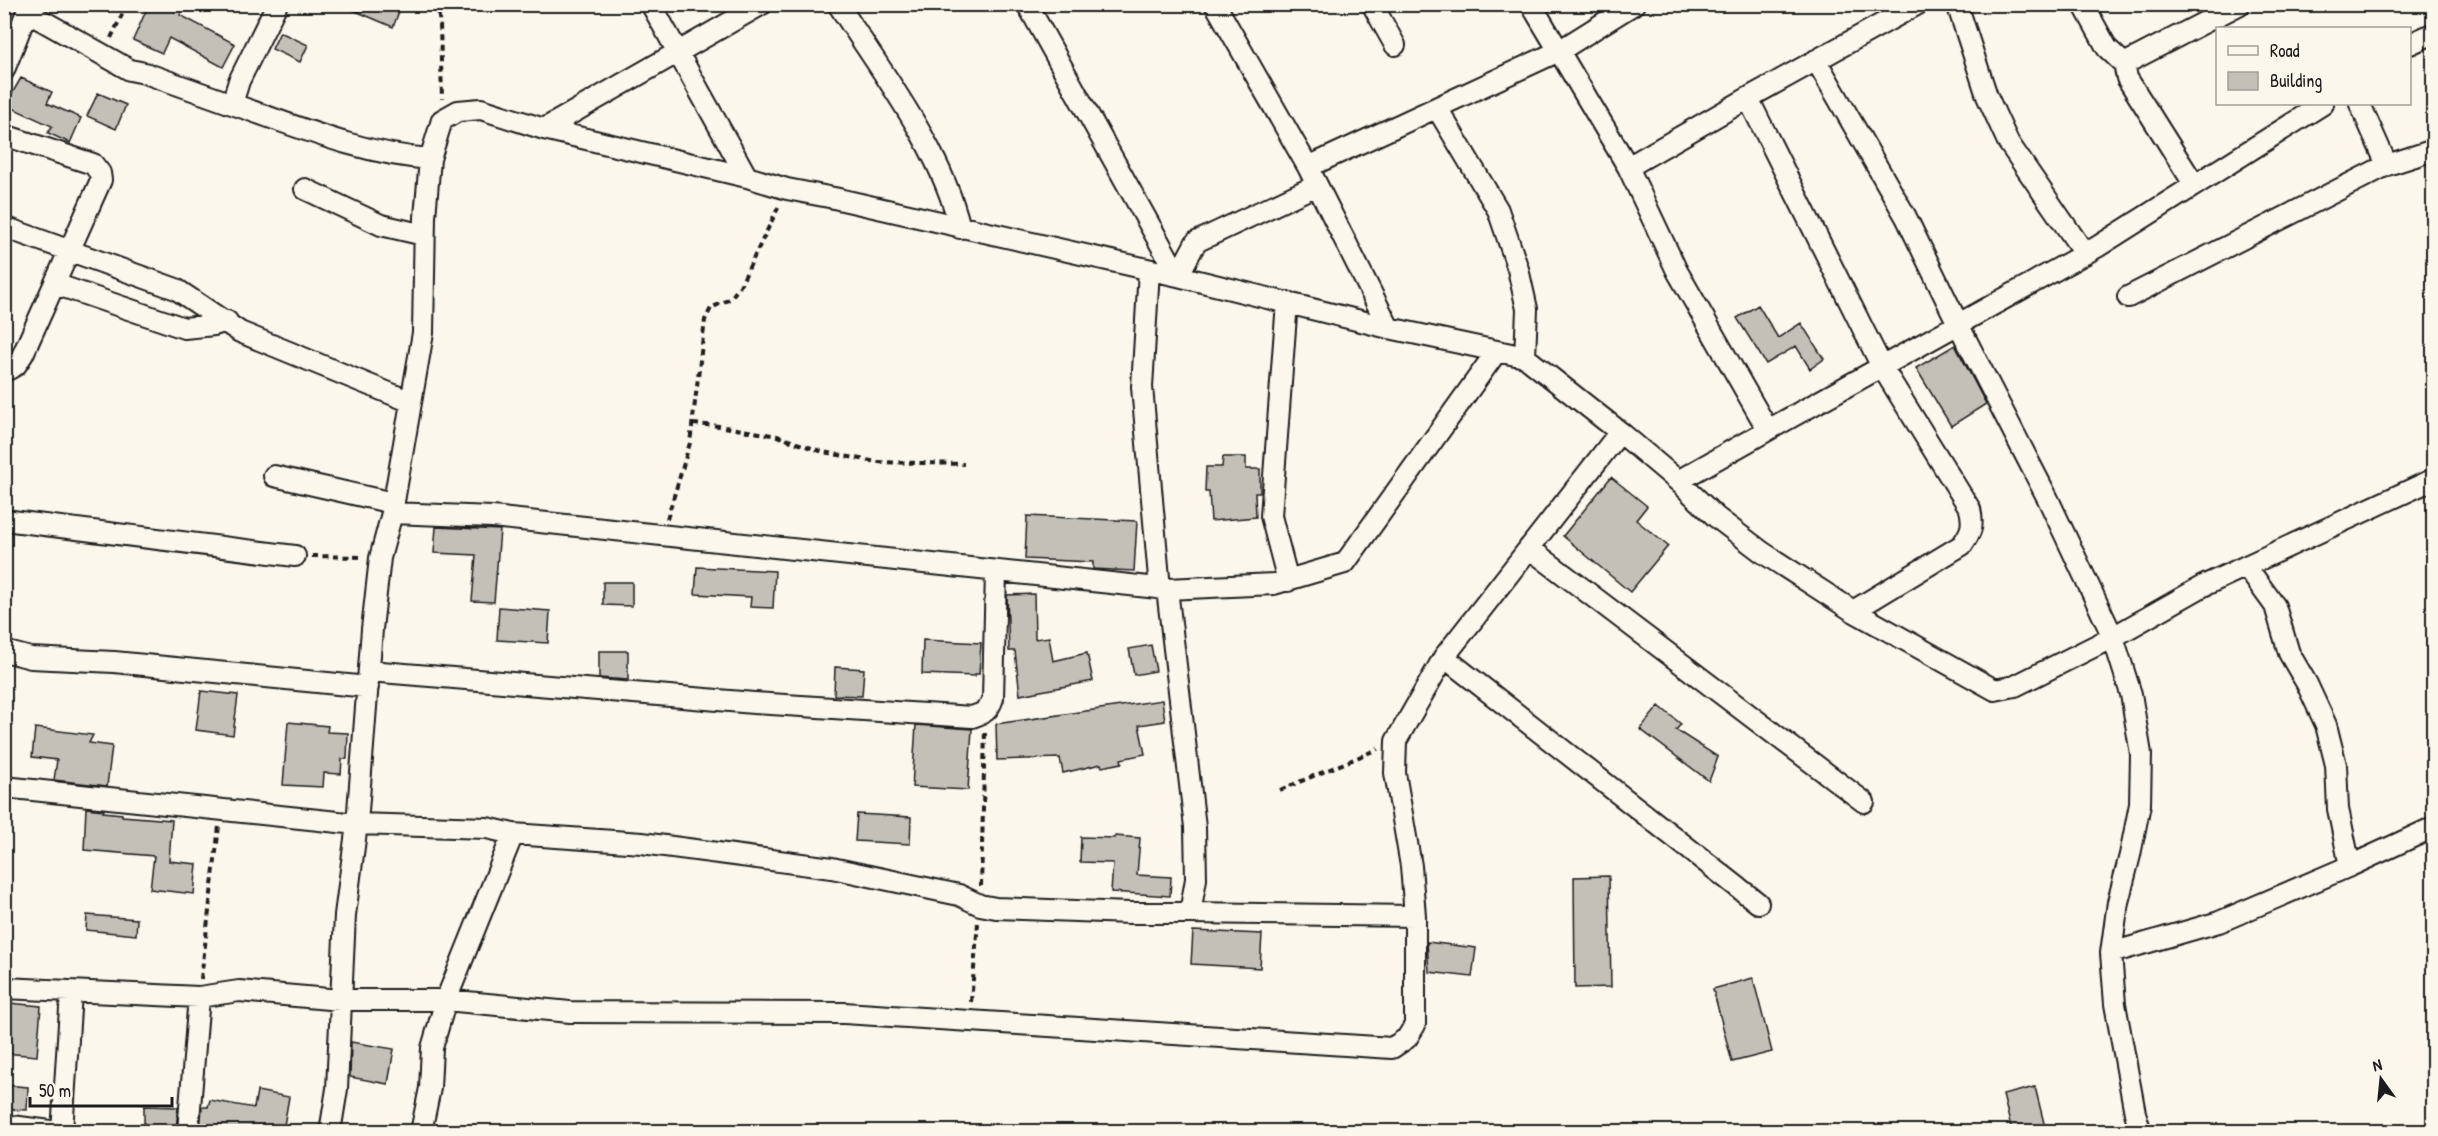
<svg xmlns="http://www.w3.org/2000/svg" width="2438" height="1136" viewBox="0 0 2438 1136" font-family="'Patrick Hand',sans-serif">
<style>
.building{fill:#c3c0b8;stroke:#1c1c1c;stroke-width:1.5}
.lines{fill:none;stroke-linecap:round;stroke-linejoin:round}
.street-casing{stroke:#1c1c1c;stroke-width:24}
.path{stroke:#1c1c1c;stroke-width:4;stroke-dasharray:6 4.5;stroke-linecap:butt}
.street{stroke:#fbf7ec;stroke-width:20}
</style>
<rect width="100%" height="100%" fill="#fbf7ec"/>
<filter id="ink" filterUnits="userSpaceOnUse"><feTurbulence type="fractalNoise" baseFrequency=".0167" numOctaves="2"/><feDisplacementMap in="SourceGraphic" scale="12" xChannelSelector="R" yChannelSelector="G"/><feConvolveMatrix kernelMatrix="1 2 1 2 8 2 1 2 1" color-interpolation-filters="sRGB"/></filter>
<g filter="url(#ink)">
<path class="building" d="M149,4H185L180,15L235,44L223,67L169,38L162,53L133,40Z
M339,4H402L393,27Z
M280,32L308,45L300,62L272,49Z
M21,78L52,92L47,103L81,118L70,143L48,133L52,126L10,107L12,103L7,102Z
M98,93L126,105L116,129L87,116Z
M1758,305L1778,338L1801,323L1824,359L1810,369L1796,346L1766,364L1737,318Z
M1955,345L1986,404L1951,426L1916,368Z
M1223,457H1246V469H1260V493H1255L1256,517L1211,521L1209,492H1205L1206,467H1222Z
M1611,477L1647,506L1636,520L1668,546L1630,592L1563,536Z
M1027,516L1137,521L1134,571L1093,569V562L1025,559Z
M436,527L500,530L494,602L472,601L476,555L434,553Z
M697,567L775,571L773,608L750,607L751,597L695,594Z
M603,582H632V606L603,605Z
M1034,594L1035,639L1049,637L1053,661L1087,653L1093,681L1020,695L1015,651H1009L1007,595Z
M499,607L550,611L548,643L497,640Z
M923,640L981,643L979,674H975V676L922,674Z
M1151,645L1156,671L1134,675L1129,649Z
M599,651H628V680L599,678Z
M835,667L864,669L862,696L834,695Z
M201,691L238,695L233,735L196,730Z
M1162,700L1165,721L1139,725L1145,754L1121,759L1122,763L1102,767L1101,764L1063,773L1060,758L997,760L996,724Z
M1659,706L1681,724L1676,730L1718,757L1709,781L1640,729Z
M288,722L328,726L327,732L348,733L347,759H342L341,774L324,773L323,787L283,785Z
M916,725L972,729L968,790L912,787Z
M35,728L93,735L89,743L112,746L107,786L54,780L57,760L32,757Z
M86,808L104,810L103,812L122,814V816L172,820L169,861L197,864L194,894L150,889L154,856L84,850Z
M857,814L911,817L910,844L855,841Z
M1115,836L1140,838L1137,875L1171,877L1170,896L1111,892L1113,863L1080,862L1081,837L1115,838Z
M1609,876L1611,987L1575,988L1574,877Z
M87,915L137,919L136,935L86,930Z
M1193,931L1262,934L1260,968L1191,964Z
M1427,942L1476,948L1472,977L1429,972Z
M1753,978L1772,1052L1732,1062L1713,989Z
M8,1003L41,1006L37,1056L4,1053Z
M351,1042L394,1049L388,1084L350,1077Z
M4,1085L28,1087L27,1110L4,1109Z
M2035,1087L2046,1131H2012L2003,1095Z
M257,1091L289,1097L283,1131H200L202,1107H208L210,1100L254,1108Z
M144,1106L178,1107L176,1131H144Z"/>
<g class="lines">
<g class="street-casing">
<path id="street" d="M277,4L239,81L232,104C296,126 361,154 430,159
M651,4L747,177
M838,4C882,73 941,148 960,228
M1027,4L1178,276
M1215,4L1308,167L1389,328
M1372,4L1395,45
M1531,4L1628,167L1677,271L1768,430L1678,481
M1957,4L1987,96L2008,142L2085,254
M2083,4L2107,48L2124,64L2127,78L2194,184
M27,12L130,70L145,73L232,104
M2410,44L2434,33
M1816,60L1906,217L1958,324L2048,499L2113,637L2131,694L2141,754L2140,804L2130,855L2118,902L2111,953L2115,1004L2135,1113L2141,1132
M2124,64L2240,4
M4,70L30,4
M1748,98L1882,367L1970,509C1974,526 1971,532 1962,545L1853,611
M2360,104L2387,165
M1437,108L1498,210L1518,269L1527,309L1525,357
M544,129L762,4
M4,135L93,164L100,173L101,180L23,354L16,365L9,369L4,367
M1308,167L1559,51L1634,4
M1628,167L1748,98L1918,4
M305,189L381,225L424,235
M4,227L176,289L240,332L411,402
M1149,270L1142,387L1160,589
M1178,276L1196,242L1317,185
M55,284L184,328L214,325L227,321
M2128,297L2387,165L2434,150
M1287,302L1271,516L1288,581
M1768,430L2097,247L2323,104
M274,476L393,503
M4,520L295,556
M1529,548L1864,802
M2246,566L2275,606L2289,653L2307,684L2326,725L2336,765L2338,809L2350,866
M1167,589L1274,584L1345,563L1497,351
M4,651L31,658L114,662L368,687
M1444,657L1758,903
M369,671L754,703L972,717C984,713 989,711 993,698L996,571
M4,787L357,824L487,828L513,834L642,843L832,868L959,895L980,905L996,908L1130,913H1190L1196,879L1195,827L1167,589L492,517L392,513
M1190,913L1415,916
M2111,953L2219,922L2350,866L2434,827
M4,988L199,997L239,991L340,1000H446L570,1012L844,1013L1392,1048L1407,1038L1415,1025V916L1411,866L1395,773L1396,741L1444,657L1620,432
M4,1125L58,1132
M62,1132L71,993
M188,1132L199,997
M330,1132L337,1089L345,915L357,824L372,629L380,558L392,513L423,333L425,217L430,159L442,120L458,111L481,109L544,129L747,177L787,189L834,198L1178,276L1389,328L1525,357L1620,432L1678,481L1716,517L1762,552L1853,611L1995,690L2015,686L2113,637L2203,586L2434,479
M421,1132L430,1088L432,1048L446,1000L513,834"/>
</g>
<path class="path" d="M437,4L440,24L442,99
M111,38L127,4
M693,424L719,426L777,436L823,452L877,462L964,464
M667,519L690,443L705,320L711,308L730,299L740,286L779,206
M312,556L361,557
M1280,790L1378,749
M981,886L985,731
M201,979L219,826
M971,1002L978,923"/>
<use href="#street" class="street"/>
</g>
</g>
<rect width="2438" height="1136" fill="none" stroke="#fbf7ec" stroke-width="24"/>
<rect x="12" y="12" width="2414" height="1112" fill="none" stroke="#1c1c1c" stroke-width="2" filter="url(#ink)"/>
<rect x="2216" y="27" width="195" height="78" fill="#fbf7ec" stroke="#a29f99" stroke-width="1.5"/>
<rect x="2228" y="46" width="30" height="9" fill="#fbf7ec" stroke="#a29f99" stroke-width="1.5"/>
<text x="2270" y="57" font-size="18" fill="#1c1c1c">Road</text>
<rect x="2228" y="72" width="30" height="18" fill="#c3c0b8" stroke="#a29f99" stroke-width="1.5"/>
<text x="2270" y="87" font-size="18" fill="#1c1c1c">Building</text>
<g transform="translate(2381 1079) rotate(345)" stroke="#fbf7ec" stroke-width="4.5" paint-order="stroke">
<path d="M0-4.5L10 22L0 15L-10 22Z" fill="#1c1c1c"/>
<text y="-9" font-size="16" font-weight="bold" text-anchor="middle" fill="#1c1c1c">N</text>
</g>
<path d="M30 1097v9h142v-9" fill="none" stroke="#1c1c1c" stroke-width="3"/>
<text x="39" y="1097" font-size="18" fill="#1c1c1c" stroke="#fbf7ec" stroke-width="4.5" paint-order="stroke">50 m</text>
</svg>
